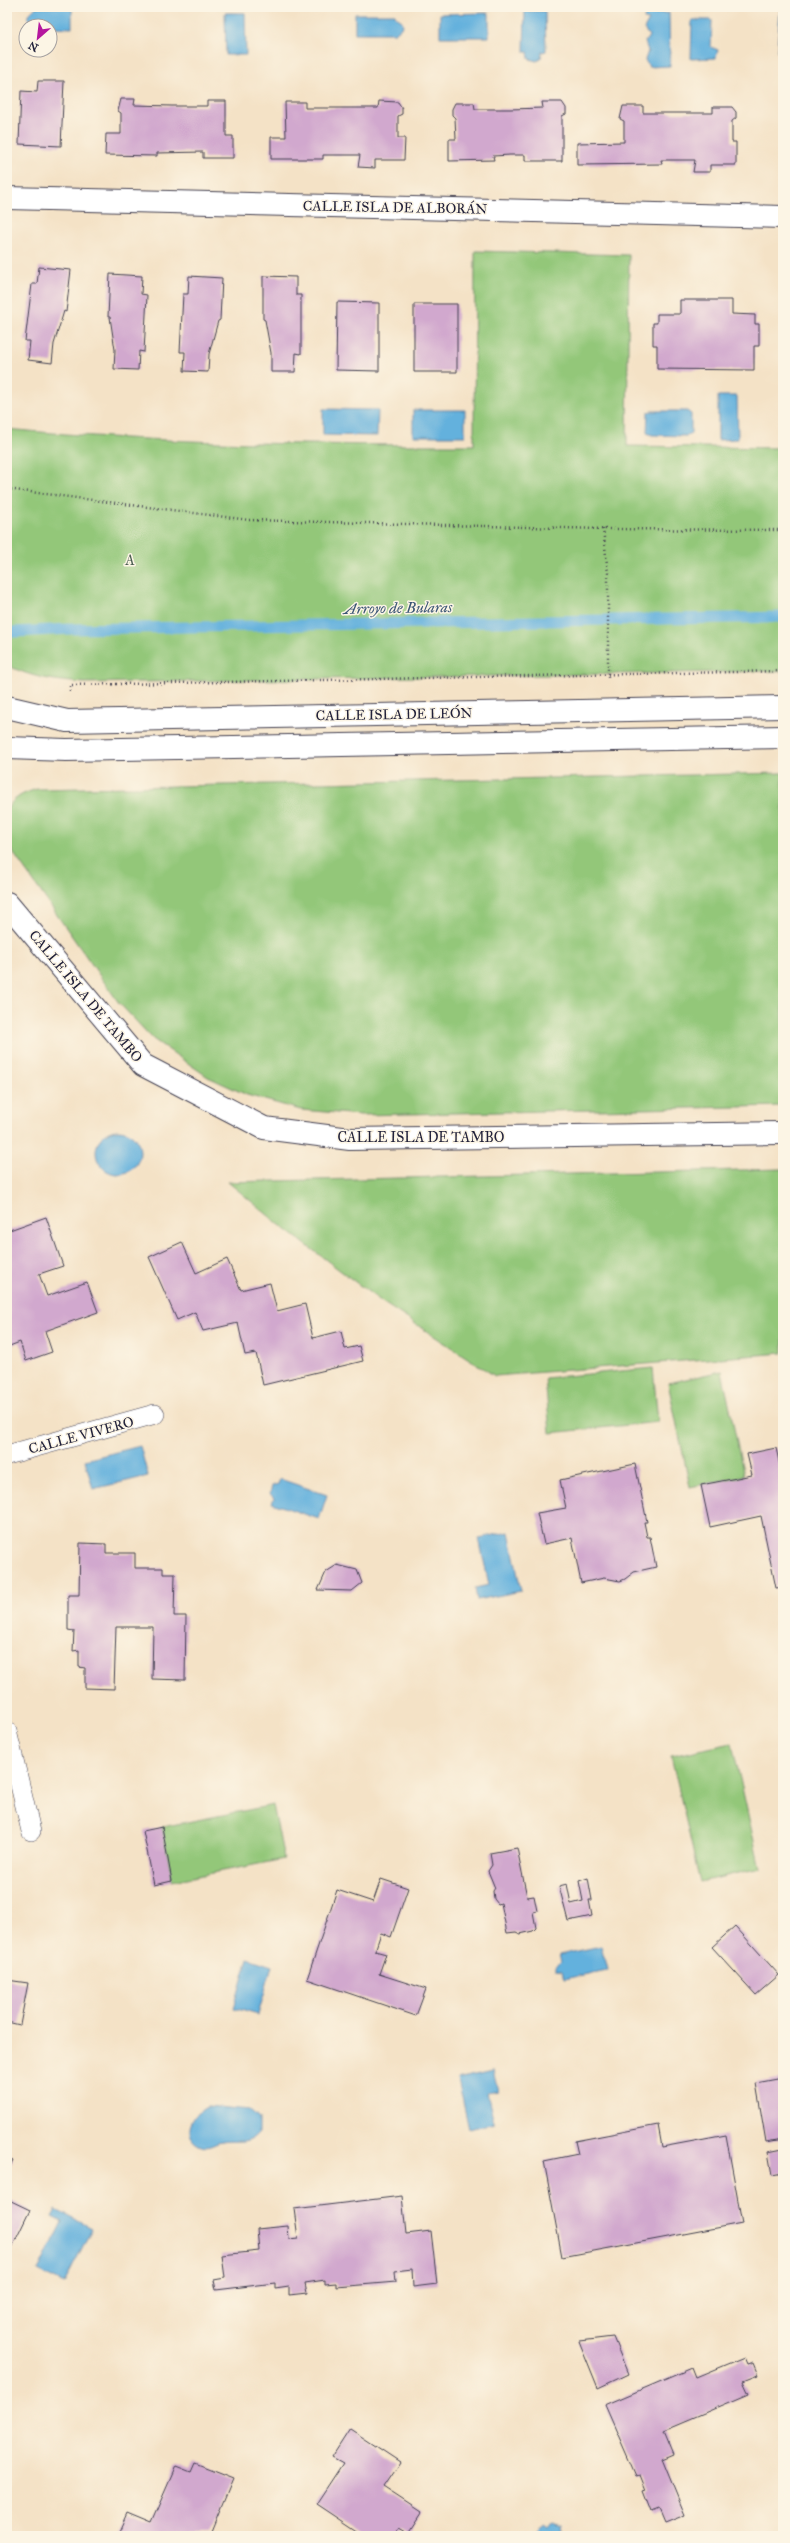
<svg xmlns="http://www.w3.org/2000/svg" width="790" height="2543" viewBox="0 0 790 2543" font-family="'IM FELL Great Primer',serif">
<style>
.green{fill:#93c779;stroke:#5a745a}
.water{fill:#63b1dd;stroke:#426a8c}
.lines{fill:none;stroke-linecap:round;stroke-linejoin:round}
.stream{stroke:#63b1dd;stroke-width:11}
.building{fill:#d1a8ce}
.service-casing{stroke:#423f50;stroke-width:20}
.minor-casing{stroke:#423f50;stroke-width:24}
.path{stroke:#423f50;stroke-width:2.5;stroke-dasharray:1 3;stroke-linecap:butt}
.service{stroke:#fff;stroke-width:19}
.minor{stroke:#fff;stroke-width:22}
.labels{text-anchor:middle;stroke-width:3;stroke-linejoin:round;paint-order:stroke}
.street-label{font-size:14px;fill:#22223b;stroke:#fcf5e5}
.park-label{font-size:14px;fill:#4a5c51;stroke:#fcf5e5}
.water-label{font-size:15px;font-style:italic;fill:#395474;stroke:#fcf5e5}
</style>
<rect width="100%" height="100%" fill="#fcf5e5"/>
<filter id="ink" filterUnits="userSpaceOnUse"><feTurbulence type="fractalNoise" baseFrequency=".025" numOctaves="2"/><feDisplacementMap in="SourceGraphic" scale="8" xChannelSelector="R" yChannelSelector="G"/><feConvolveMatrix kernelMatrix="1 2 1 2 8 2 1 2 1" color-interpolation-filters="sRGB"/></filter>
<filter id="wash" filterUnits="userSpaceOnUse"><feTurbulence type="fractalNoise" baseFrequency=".012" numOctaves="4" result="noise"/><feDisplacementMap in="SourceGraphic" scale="16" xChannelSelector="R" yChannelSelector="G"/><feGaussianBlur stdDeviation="0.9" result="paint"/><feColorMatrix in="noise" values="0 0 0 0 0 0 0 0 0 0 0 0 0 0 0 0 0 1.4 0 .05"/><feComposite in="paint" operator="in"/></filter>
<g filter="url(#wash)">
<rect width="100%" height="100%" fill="#f4e2c6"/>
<path class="green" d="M475,251L629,255L627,446L783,448V671L84,683C57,681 31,678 7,665V429C162,444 318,445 474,445Z
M783,773V1106L361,1115L301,1110L247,1095L208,1077L153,1039L119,1003L7,844V809C14,797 24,793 37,789Z
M783,1169V1353L495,1376L382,1302L281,1226L228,1182Z
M653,1368L658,1422L550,1433L545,1378Z
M722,1371L744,1476L690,1487L668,1383Z
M732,1743L760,1868L700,1882L671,1756Z
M273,1805L284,1859L172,1881L162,1827Z"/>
<path class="water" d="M36,7H72V28L35,26L28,19V15Z
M525,11H545L546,51L542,52L541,58L537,61L529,59L528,52H524Z
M780,11H783V60L780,52H777Z
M225,13H245L246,55H226Z
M489,13V37H440V14Z
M645,13H669L670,66L649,67L645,60L648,51L645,42L649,36L644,29L649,20L644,19Z
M355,14H395L396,17L402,21L403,26L395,33H355Z
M692,20H712L711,47L718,50L716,58L691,59Z
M718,396H737L738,439L718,440Z
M323,409L378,410L377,436L323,435Z
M413,410H465V436H413Z
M652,411H687L691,414V433L686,436L652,435L647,433L648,412Z
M96 1152a22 22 0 1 1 44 0a22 22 0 1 1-44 0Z
M140,1446L148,1476L93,1489L85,1460Z
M280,1479L327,1495L319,1519L272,1503L274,1498L270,1494L272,1486L278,1484Z
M509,1532L521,1591L477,1600L475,1588L489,1585L479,1538Z
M601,1946L607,1970L564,1979L562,1971L556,1970V1965L561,1962L559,1955Z
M248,1958L272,1966L258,2015L234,2008Z
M493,2071L498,2091L487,2093L494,2123L469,2129L458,2079Z
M207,2106L250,2110L259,2118V2132C256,2135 254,2138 250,2139C242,2143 231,2140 222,2142C214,2143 208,2150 199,2145C181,2136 193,2112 207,2106Z
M56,2210L92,2228L64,2284L38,2271L62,2222L52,2217Z
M552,2521L562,2524L563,2530L560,2536H533L544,2523L548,2526Z"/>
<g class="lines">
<path class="stream" d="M14,632L70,629L783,617"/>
</g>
<g id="blocks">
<path class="building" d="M38,81H64L61,146L19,144L21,91L37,92Z
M121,99H135L134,105L172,106H207V101H226V136H233V158H203V152L157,153V156L105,155L106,134H121V113L118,111Z
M379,101L398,102L402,108V114L398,116V138H405L404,160H375V168L358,167L360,155H323V159H271V137H286L285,102H305V108H378Z
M542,102H562L566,108V114L562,116V161H525V155H510L493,156L494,160L449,161V139H456L455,118L452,115V109L455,103H474L475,109H510L543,108Z
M623,106H643V113H713V107H732L736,112V118L732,121V142H736V165H710V172H693L695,160H661L662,164L577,165V143L624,142V121L620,119Z
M39,267L71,270L66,312L64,311L54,344L52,363L28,360L30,341H25L32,284H37Z
M110,274L142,276L141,294L147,295L144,352L139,351L138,370L114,369L115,350L110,317H108Z
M189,276L222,278L220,320L218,321L209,354L208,372L184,371L185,352H180L183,294H188Z
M263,276L296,277V295H301V354L296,353L295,372H271V353L265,320L263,319Z
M680,300H732V314L755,315V324H759V346H754V370L657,369V345H653V323H657V314H680Z
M337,302L379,303V371L336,370Z
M414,304H457V372H414Z
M46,1217L63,1266L39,1274L47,1296L87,1282L98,1312L45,1331L52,1352L26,1361L20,1342L7,1347V1231Z
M182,1242L196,1273L227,1259L241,1290L270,1283L277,1311L305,1304L313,1338L341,1331L345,1349L359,1346L363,1361L263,1385L256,1353L245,1355L238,1323L203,1331L195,1312L177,1320L149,1257Z
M776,1448L783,1480V1587L776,1588L761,1516L710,1527L701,1485L752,1475L747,1454Z
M635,1464L647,1522H644L647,1537H650L656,1567L634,1572L625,1579L620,1581L604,1578L581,1583L572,1538L544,1544L537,1513L566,1508L560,1480Z
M80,1543L106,1544V1553H135V1568H163V1574H175L174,1616H186L185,1680L152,1679L153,1627H116L114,1689L85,1688V1668L79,1667V1650L73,1651L74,1631L68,1630V1595H79Z
M337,1565L357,1570L362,1583L352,1591L318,1590L326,1572Z
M162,1827L172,1881L154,1885L143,1831Z
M517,1848L527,1897L534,1896L537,1911L533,1912L536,1928L533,1931L520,1934L516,1932L507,1933L501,1903L498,1904L494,1899L493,1891L495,1888L488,1871L492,1865L490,1853Z
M588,1878L592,1900H589L592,1916L568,1921L559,1886L567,1884L571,1904L583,1901L579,1881Z
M381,1879L408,1888L391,1937L381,1933L375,1951L386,1954L379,1974L426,1989L416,2016L307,1979L337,1890L373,1902Z
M735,1926L779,1975L756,1995L712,1947Z
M7,1980L28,1983L20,2025L7,2022Z
M783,2078V2139L766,2142L756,2083Z
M658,2125L662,2147L726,2135L742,2223L562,2257L544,2161L578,2154L575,2141Z
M783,2149V2173L772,2175L768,2152Z
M7,2157L13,2160L7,2172Z
M402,2196L406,2234L431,2231L437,2284L413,2287L412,2269L395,2271L396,2282L336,2287V2283L325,2284V2280L305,2283L307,2293L289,2295V2287L275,2289V2283L216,2290L214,2280L225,2278L222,2255L259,2251L257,2229L288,2226L289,2239L298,2238L294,2209Z
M7,2199L30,2210L7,2258Z
M613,2337L628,2374L598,2388L579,2341Z
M744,2358L747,2365L753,2363L758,2375L743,2381L749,2394L664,2430L674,2454L662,2459L685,2515L665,2523L659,2509L651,2512L643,2491L646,2490L640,2475L636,2476L605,2405L692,2368L696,2378Z
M350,2429L400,2462L383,2487L421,2512L408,2532L399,2527L393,2536H364L316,2504L343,2463L332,2457Z
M195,2463L233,2478L209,2536H117L127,2513L151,2523L176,2466L191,2472Z"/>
</g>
</g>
<g filter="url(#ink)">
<use href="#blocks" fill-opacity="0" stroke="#423f50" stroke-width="1"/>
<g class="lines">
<g class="service-casing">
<path id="service" d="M7,1455L155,1414
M7,1731L31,1831"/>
</g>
<g class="minor-casing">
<path id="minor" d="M7,198L783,217
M7,707L67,721L783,707
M7,748L66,750L783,737
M7,903L143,1065L264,1128L350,1139L783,1133"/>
</g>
<path class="path" d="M7,489L249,520L603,529L783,530
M603,529L608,573V680
M70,691V685L783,671"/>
<use href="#service" class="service"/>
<use href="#minor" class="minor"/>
</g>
</g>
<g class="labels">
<g class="street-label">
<text transform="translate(395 207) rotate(1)" y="5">CALLE ISLA DE ALBORÁN</text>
<text transform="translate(394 714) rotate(-1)" y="5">CALLE ISLA DE LEÓN</text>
<text transform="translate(86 996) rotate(50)" y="5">CALLE ISLA DE TAMBO</text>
<text x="421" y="1142">CALLE ISLA DE TAMBO</text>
<text transform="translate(81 1435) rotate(-15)" y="5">CALLE VIVERO</text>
</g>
<g class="park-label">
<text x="130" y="565">A</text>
</g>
<g class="water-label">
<text transform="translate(398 608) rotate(-1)" y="5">Arroyo de Bularas</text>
</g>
</g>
<rect width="790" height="2543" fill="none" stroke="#fcf5e5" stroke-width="24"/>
<g transform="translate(38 38) rotate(208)"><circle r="19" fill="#fcf5e5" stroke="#a5a1a1"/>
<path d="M0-3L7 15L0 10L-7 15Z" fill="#b5179e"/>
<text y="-6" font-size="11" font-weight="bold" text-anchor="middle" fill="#22223b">N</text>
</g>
</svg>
